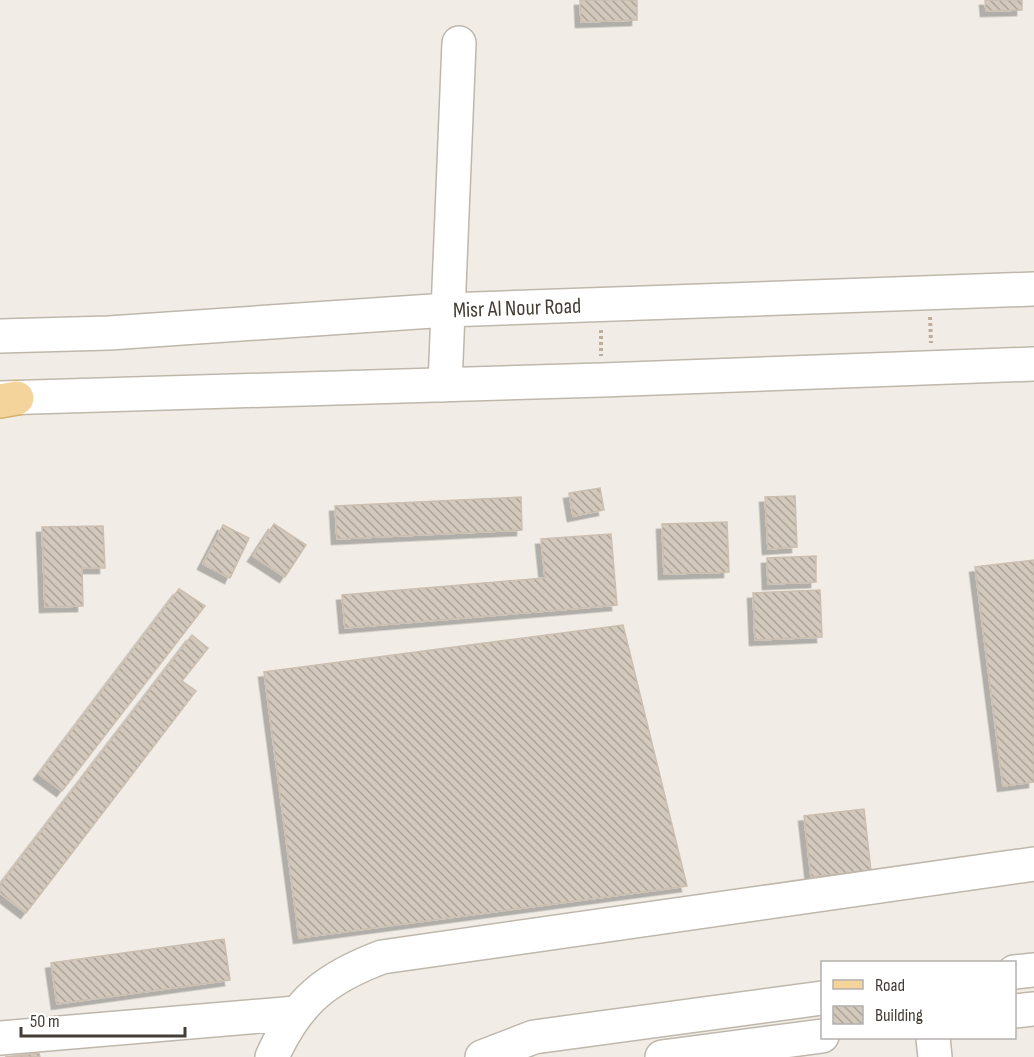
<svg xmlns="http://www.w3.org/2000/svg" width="1034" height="1057" viewBox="0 0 1034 1057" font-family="'Sofia Sans Condensed',sans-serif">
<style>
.building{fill:url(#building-back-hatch);stroke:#ccbfb0;stroke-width:1.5;filter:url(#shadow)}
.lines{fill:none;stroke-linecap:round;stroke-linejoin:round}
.minor-casing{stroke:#bfb7ac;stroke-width:36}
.major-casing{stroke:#d9b06c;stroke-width:36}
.path{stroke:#bcae9c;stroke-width:4;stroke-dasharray:3 3;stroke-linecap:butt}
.minor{stroke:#fff;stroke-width:33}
.major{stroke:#f5d49b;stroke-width:33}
.labels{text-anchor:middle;stroke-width:5;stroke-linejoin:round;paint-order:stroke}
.street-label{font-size:22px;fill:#433d36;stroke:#fff}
</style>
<defs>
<pattern id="building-back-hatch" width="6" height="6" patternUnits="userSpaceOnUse" patternTransform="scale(1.5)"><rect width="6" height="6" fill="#d2c8bc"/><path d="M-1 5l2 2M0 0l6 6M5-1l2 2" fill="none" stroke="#aca49a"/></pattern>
<filter id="shadow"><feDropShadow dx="-5.5" dy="5.5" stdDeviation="0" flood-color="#0004"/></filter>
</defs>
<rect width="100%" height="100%" fill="#f1ede6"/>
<path class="building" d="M580,0H637V20L581,22Z
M985,0H1022V10L986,11Z
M600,488L604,510L573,516L569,493Z
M795,496L797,547L768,549L765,497Z
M521,497L522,530L337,539L335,506Z
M727,522L729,572L664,574L662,524Z
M274,524L306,545L285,577L253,556Z
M223,525L249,538L230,578L203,564Z
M103,526L105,568H82L83,606L45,607L42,527Z
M611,534L617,605L345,628L342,595L545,578L541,539Z
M816,556V582L768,584L767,558Z
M1034,560V782L1003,786L975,567Z
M179,589L205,606L62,791L39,774Z
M820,590L822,637L755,640L753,593Z
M623,625L687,886L299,938L264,672Z
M192,635L208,648L182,681L196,691L26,913L0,893V885Z
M864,809L871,871L811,877L804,816Z
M224,939L230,980L57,1004L51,963Z
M39,1053L40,1057H5Z"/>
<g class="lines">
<g class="minor-casing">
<path id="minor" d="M0,336L109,333L447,310L1034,289
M445,385L459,43
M0,398L602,380L1034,364
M1014,972L1034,970
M1014,1011L1034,1009
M0,1038L296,1013
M933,1038L935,1057
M272,1057C297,1001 326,978 382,957L1034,864
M482,1057L534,1037L822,998
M662,1057L822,1036"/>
</g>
<g class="major-casing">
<path id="major" d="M0,401L17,398"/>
</g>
<path class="path" d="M930,317L931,343
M601,330V356"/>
<use href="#minor" class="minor"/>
<use href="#major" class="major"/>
</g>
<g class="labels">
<g class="street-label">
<text transform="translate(517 307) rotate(-2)" y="8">Misr Al Nour Road</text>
</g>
</g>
<rect x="821" y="961" width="195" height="78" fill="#ffffff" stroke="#b4b1af" stroke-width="1.5"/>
<rect x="833" y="980" width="30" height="9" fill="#f5d49b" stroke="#b4b1af" stroke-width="1.5"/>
<text x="875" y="991" font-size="18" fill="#433d36">Road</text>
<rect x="833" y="1006" width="30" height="18" fill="url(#building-back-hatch)" stroke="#b4b1af" stroke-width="1.5"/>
<text x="875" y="1021" font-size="18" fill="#433d36">Building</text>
<path d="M21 1027v9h164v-9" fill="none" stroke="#433d36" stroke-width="3"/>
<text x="30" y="1027" font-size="18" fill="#433d36" stroke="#ffffff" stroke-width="4.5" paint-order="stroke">50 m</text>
</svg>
